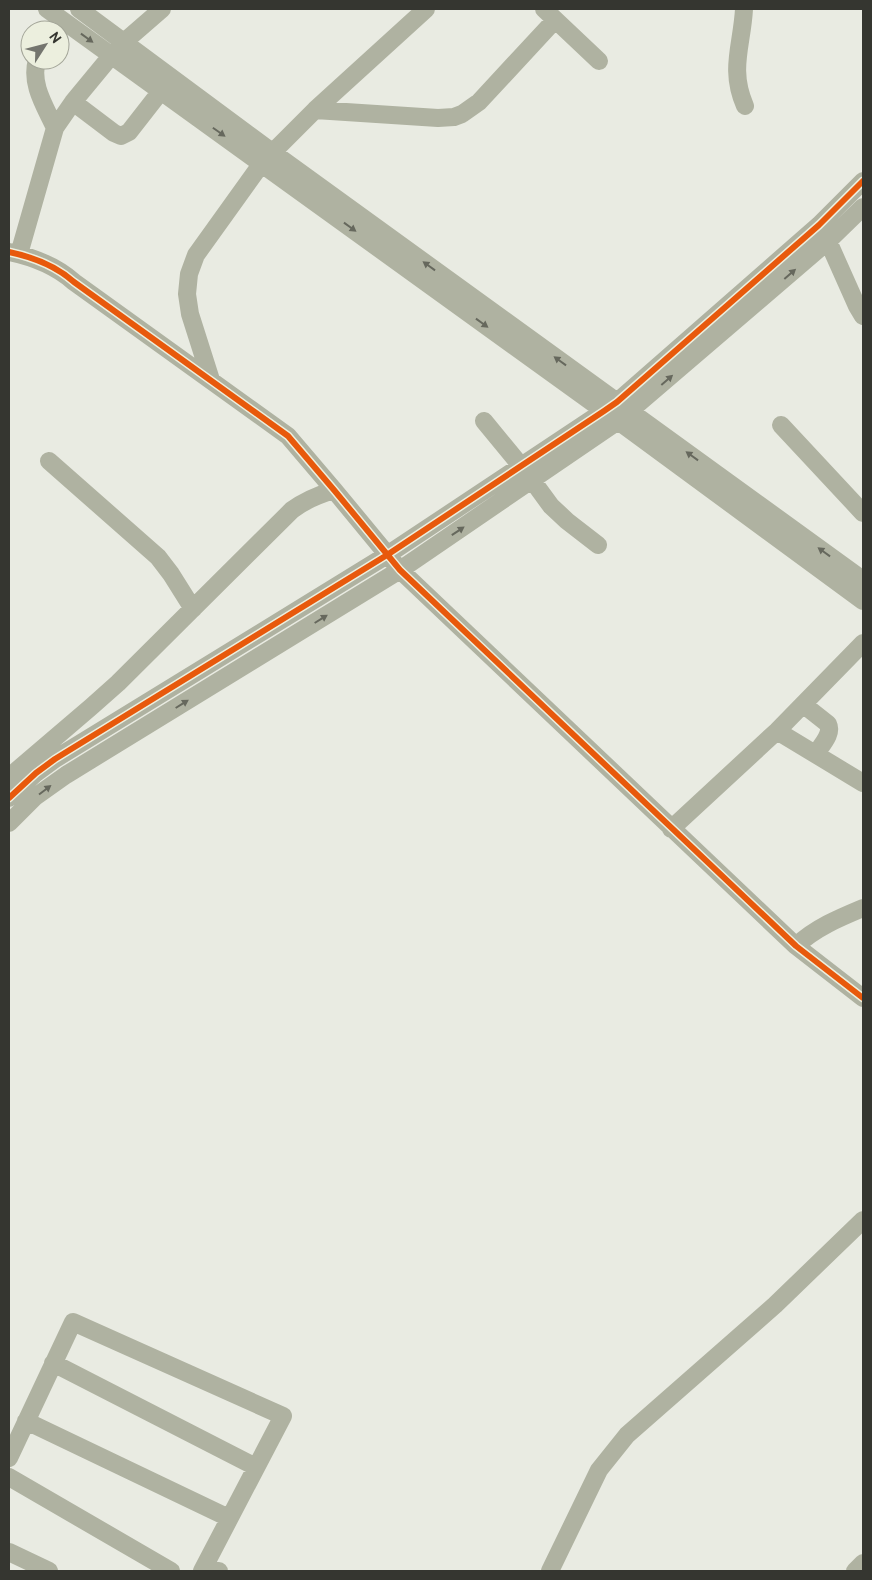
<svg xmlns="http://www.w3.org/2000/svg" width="872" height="1580" viewBox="0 0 872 1580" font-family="Overpass,sans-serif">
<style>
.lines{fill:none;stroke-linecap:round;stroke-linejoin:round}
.minor{stroke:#afb2a1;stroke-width:18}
.cycleway-casing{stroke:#ecefde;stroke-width:9}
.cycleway{stroke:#e8590c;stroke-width:6}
.oneway{fill:#66685d}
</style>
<rect width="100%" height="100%" fill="#e9ebe2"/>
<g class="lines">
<path class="minor" d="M47,9L618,421L863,601
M79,9L272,152L863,580
M544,9L599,61
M744,9C742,46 729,69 745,106
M37,60C30,84 45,106 55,128
M73,102L114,133L121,136L129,132L161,91
M315,110L438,118L454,117L462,114L479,102L555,20
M828,241L857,306L863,316
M9,252C33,257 55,265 74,282L288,436L334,490L400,570L796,946L863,998
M19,254L55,128L73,102L111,56L124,42L162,9
M211,380L190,314L187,294L189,274L196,255L262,163L315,110L426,9
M484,421L521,466
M781,425L863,513
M49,461L158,557L171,574L193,609
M532,480L551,506L567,521L598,545
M804,705L828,724C833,734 821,745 816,754
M777,731L863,783
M9,779L15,772L91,707L118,683L292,510C305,500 318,495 334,490
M9,798L36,773L55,759L387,555L604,411L617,402L819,225L863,181
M9,823L35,797L66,775L400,570L618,421L828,241L863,207
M671,829L777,731L863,643
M796,946C815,928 839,918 863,908
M53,1363L256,1467
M26,1421L229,1518
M9,1458L73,1322L283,1416L202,1571
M9,1477L171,1571
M9,1552L49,1571
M216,1571H219
M550,1571L599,1470L627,1435L775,1305L863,1220
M855,1571L863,1563"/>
<g class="cycleway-casing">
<path id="cycleway" d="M9,252C33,257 55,265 74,282L288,436L334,490L400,570L796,946L863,998
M9,798L36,773L55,759L387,555L604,411L617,402L819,225L863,181"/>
</g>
<use href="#cycleway" class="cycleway"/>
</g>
<defs><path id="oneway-solid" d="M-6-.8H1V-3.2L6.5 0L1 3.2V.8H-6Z" transform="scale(1.25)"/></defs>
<g class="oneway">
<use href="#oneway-solid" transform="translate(87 38) rotate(36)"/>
<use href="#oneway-solid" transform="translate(219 132) rotate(35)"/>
<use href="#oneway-solid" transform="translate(350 227) rotate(36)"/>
<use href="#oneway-solid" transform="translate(429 266) rotate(-144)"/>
<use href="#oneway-solid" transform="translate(790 274) rotate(-41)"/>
<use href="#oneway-solid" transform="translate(482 323) rotate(36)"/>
<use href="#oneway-solid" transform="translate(560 361) rotate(-144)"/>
<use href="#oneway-solid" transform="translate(667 380) rotate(-41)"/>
<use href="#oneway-solid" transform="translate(692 456) rotate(-144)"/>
<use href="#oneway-solid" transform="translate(458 531) rotate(-34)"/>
<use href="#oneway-solid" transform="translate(824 552) rotate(-144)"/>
<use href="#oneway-solid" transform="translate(321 619) rotate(-32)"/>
<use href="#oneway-solid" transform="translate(182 704) rotate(-32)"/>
<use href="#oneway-solid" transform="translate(45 790) rotate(-37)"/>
</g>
<rect width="872" height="1580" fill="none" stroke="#353630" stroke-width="20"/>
<g transform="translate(45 45) rotate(54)"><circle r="24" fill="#ecefde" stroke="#a3a598"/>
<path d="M0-4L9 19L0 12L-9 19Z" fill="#74756e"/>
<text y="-8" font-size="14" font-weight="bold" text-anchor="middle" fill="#353630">N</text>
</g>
</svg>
